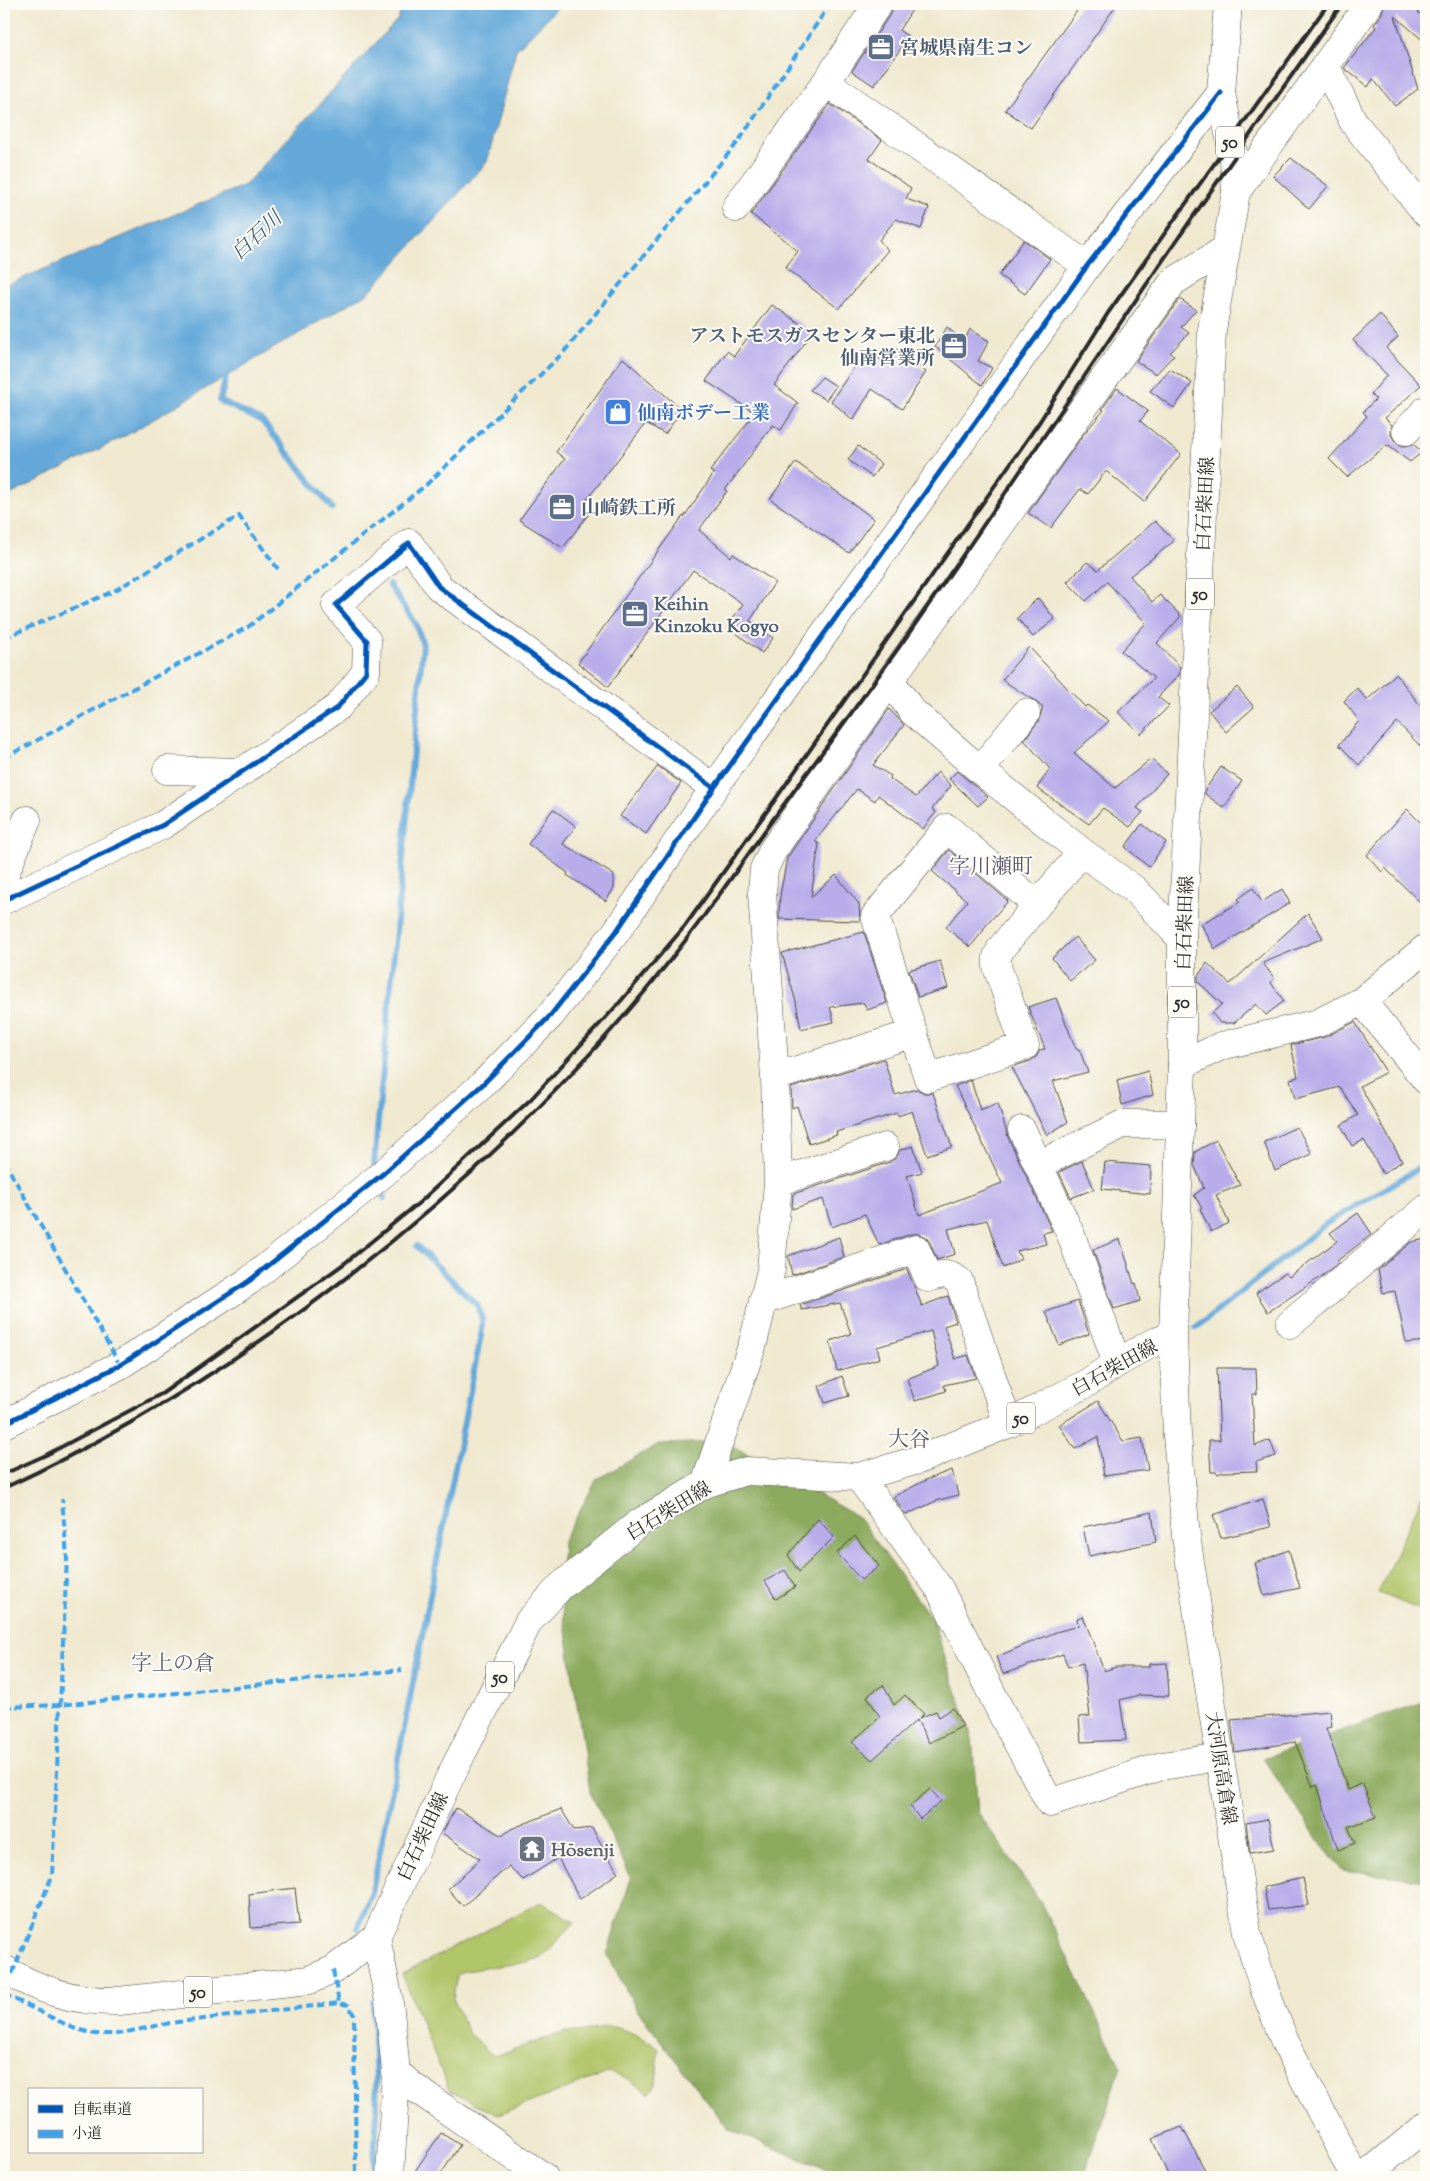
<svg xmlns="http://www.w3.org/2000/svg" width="1430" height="2181" viewBox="0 0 1430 2181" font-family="'Sorts Mill Goudy','Noto Serif JP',serif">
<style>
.green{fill:#b1c569;stroke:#6e784a}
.forest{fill:#8caa5d;stroke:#5c6a44}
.water{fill:#64a8d9;stroke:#486a82}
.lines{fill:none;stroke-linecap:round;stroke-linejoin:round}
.stream{stroke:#64a8d9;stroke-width:6}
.building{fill:#b8adea}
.minor-casing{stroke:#494844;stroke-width:29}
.major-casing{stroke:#494844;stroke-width:29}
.minor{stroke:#fff;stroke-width:28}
.major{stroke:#fff;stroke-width:28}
.rail{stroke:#2b2b2b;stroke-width:4}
.quiet{stroke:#3ea3eb;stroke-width:4;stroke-dasharray:8 4;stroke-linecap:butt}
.cycleway-casing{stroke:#fdfcf7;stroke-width:8}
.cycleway{stroke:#0057b8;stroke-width:5}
.labels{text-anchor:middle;stroke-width:4;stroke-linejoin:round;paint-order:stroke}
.shield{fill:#fdfcf7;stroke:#6a6a68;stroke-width:1}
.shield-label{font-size:18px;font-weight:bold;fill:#2b2b2b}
.service-label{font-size:19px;font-weight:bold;fill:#4e5e75;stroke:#fdfcf7;text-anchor:start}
.shop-label{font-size:19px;font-weight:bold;fill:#366cbe;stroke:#fdfcf7;text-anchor:start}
.street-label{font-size:19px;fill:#2b2b2b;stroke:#fdfcf7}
.worship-label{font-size:19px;font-weight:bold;fill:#5b616d;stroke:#fdfcf7;text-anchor:start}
.water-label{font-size:20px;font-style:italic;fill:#425d71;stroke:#fdfcf7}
.quarter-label{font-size:21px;fill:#5c586e;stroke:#fdfcf7}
</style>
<rect width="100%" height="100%" fill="#fdfcf7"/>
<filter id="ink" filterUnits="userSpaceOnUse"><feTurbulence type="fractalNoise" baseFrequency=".02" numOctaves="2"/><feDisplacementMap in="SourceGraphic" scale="10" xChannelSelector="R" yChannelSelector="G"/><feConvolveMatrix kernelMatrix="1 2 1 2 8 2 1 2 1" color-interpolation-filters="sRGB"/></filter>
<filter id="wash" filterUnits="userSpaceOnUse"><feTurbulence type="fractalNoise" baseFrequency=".0096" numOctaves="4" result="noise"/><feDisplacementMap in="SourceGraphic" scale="20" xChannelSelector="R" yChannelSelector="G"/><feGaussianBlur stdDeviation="1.12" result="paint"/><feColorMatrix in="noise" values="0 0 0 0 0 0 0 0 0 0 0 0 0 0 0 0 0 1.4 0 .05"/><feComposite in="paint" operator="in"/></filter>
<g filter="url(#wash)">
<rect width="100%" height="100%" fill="#f0e9d0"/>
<path class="green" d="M1426,1487V1612L1378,1593Z
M541,1902L575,1922L543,1956L528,1962L465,1971L457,1975L453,1998L468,2033L494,2056L565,2032C581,2034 593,2027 608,2027C623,2026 647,2040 659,2048L656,2084L649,2094L627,2078L610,2072L497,2115L449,2090L402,1974Z"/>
<path class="forest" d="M726,1442L858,1517L932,1619L972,1738L978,1812L1041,1903L1121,2067L1084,2177H845L729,2130L637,2010L607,1954L631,1878L590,1792L560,1591L563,1541L597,1479L659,1444Z
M1426,1701V1880L1343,1871L1320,1843L1263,1758Z"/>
<path class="water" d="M404,4H561L516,50L487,162L369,292L127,435L4,498V286L245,185L398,19Z"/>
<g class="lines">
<path class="stream" d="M228,368L220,401L262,421L332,508
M376,1171L374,1164L423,645L416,624L389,585
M380,1185L384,1198
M1196,1328L1327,1223L1426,1164
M358,1928L372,1892L482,1330V1319L477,1305L417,1246
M373,2001L377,2115L373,2177"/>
</g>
<g id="blocks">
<path class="building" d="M894,4H916L899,30L909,37L874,86L852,71L891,13Z
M1082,4H1117L1031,128L1005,110Z
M1384,4H1410L1426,20V43L1395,16L1418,89L1395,106L1373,79L1368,87L1344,68L1376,27L1374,25L1382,13Z
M830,104L882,140L869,159L911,188L906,199L929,207L921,229L896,219L879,240L888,250L839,309L785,268L798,251L751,214Z
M1291,158L1328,186L1309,209L1273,176Z
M1024,240L1050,259L1025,294L999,275Z
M1180,299L1196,310L1181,327L1189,333L1170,353L1174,355L1156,374L1136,361Z
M772,305L813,332L774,385L798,403L781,430L773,425L725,490L727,491L699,530L731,557L733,554L775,582L750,621L773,638L762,653L727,626L743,604L693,570L608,687L578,663L683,516L684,517L714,473L710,471L755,413L706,381L727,351L734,356Z
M1380,314L1398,337L1386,348L1421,385L1385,418L1392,425L1391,435L1396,443L1403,446L1413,444L1422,452L1410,462L1387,445L1347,477L1329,459L1367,416L1363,412L1376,399L1371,394L1387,375L1353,340Z
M947,327L964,342L970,329L989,341L978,361L992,368L982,385L935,347Z
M893,346L926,372L902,409L872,389L853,420L831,401L866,350L881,360Z
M623,358L682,410L665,434L646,423L585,502L593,508L563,548L519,520L565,459L556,452Z
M1170,369L1192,383L1174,408L1150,391Z
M822,377L836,386L826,400L810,390Z
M1117,388L1148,411L1140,421L1181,454L1144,502L1106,471L1088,494L1080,489L1051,528L1028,513L1083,435L1104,410L1102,409Z
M858,446L881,464L872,477L848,460Z
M796,462L874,519L849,553L770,499Z
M1155,521L1174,541L1130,576L1152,602L1160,595L1181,616L1157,643L1180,667L1179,675L1158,697L1169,706L1141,734L1118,712L1154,678L1121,651L1146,623L1107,582L1086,601L1067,582L1087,562L1098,570Z
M1038,598L1055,619L1033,637L1017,618Z
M1029,647L1085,707L1087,705L1109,721L1074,753L1115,788L1151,759L1167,774L1137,808L1143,812L1130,827L1103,808L1089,824L1037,788L1050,769L1024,740L1038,722L1043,708L1035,701L1002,680Z
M1396,674L1426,713V752L1397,722L1359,765L1339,745L1359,721L1344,701L1357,688L1367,700Z
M1237,687L1254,707L1226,732L1209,711Z
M889,709L904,725L873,765L891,776L890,779L916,797L938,772L951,786L932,809L936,812L923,829L878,795L875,801L857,789L815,841L819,844L811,897L836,875L859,904L860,921L779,919L780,896L787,858Z
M658,766L681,783L646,834L620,816Z
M1221,767L1242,781L1224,808L1205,794V790Z
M957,771L988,797L978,806L949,779Z
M553,809L576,826L563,844L614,875V888L606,901L567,875L568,873L528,844Z
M1407,809L1426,828V908L1385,868L1382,872L1367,855Z
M1142,824L1166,842L1149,867L1125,847Z
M949,850L1008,901L983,929L984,930L970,947L946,927L967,901L932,871Z
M1253,888L1262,902L1282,889L1290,903L1215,949L1201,924L1240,902L1238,899Z
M1308,913L1323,938L1263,963L1274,978L1271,983L1284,1001L1266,1015L1256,1004L1234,1023H1220L1212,1013L1222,1004L1198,982V976L1207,963L1230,984Z
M864,932L887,1003L867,1010L864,1003L830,1007L834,1022L801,1029L796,1002L782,953Z
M1075,937L1095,960L1070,981L1052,958Z
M940,961L948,988L918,997L909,970Z
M1056,998L1076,1049H1079L1088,1072L1053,1081L1068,1122L1047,1135L1012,1067L1030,1061L1036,1057L1040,1050L1045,1049L1028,1007Z
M1355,1022L1386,1072L1360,1086L1402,1161L1383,1174L1364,1140L1352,1146L1341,1125L1358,1115L1340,1087L1295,1099L1290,1079L1298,1077L1291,1045L1325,1037Z
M884,1059L895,1095L917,1089L924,1093H933L952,1147L927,1155L912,1111L898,1116L897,1113L836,1132L837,1135L809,1144L797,1106L792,1108L791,1088Z
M1148,1071L1153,1095L1122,1105L1117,1080Z
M971,1080L980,1110L998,1103L1008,1137L1052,1231L1043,1233L1046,1244L1017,1251L1021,1259L1003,1268L987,1220L948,1229L955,1254L937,1260L930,1243L926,1237L919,1234H911L879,1245L865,1214L832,1227L823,1199L792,1209L793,1194L890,1162L896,1158L900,1150L913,1146L922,1172L907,1176L919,1215L1002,1183L955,1086Z
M1297,1127L1312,1154L1275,1171L1264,1142Z
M1216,1140L1240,1185L1216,1195L1229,1223L1211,1232L1200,1209L1202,1208L1194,1195L1204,1188L1194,1165L1195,1152Z
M1082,1161L1094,1189L1071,1198L1059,1172Z
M1105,1162L1151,1166L1150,1194L1102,1189Z
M1358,1213L1372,1234L1337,1261L1338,1263L1322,1276L1268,1312L1256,1293L1285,1273L1289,1277L1337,1241L1330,1233Z
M839,1237L844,1257L792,1275L788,1256Z
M1120,1239L1134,1284L1136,1283L1140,1301L1114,1309L1093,1250Z
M1426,1239V1341L1406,1343L1395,1291L1383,1293L1378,1270L1411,1242Z
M907,1269L922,1306L948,1296L956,1322L944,1326L955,1359L968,1355L976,1378L944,1385L946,1391L915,1401L907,1379L939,1366L931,1331L877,1347L880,1358L837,1371L830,1341L851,1334L840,1303L802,1310L800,1305Z
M1078,1301L1089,1334L1059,1345L1046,1312Z
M1217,1368H1256L1257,1394H1252L1255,1446L1270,1440L1276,1456L1256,1462L1257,1471L1224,1472L1217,1474L1216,1472H1211L1209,1440H1220Z
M842,1376L849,1396L825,1403L819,1386Z
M1098,1401L1123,1441L1142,1438L1148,1470L1104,1476L1098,1437L1075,1449L1059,1425Z
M952,1470L958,1495L936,1501L906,1515L893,1497L928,1479Z
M1263,1499L1271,1527L1221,1538L1213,1515Z
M1152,1512L1156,1542L1089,1556L1083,1527Z
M818,1519L834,1537L799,1572L788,1555Z
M855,1536L879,1566L861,1580L837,1553Z
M1289,1550L1300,1588L1264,1596L1255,1563Z
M785,1570L795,1587L776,1599L765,1581Z
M1083,1616L1104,1671L1116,1667H1149V1664L1167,1663L1169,1696L1139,1695L1120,1700L1126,1740L1081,1742L1079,1717L1090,1716L1083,1663L1068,1667L1063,1654L1003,1674L996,1657L1056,1632L1078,1626L1077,1618Z
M883,1685L894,1705L905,1695L924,1714L919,1718L936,1711L939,1717L953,1708L963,1726L929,1743L917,1720L872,1760L852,1742L880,1717L867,1696Z
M1330,1711L1332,1727L1326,1728L1348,1790L1362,1783L1376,1817L1348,1827L1355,1843L1338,1850L1317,1785L1313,1787L1295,1742L1235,1752L1231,1720Z
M930,1789L941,1801L920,1819L910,1806Z
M456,1808L502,1836L511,1829L561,1809L574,1830L592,1828L618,1873L580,1899L558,1858L523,1880L509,1866L463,1906L448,1889L480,1859L442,1833Z
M1268,1819L1274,1849L1250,1853L1246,1823Z
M1303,1878L1309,1905L1268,1910L1264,1887Z
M295,1888L299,1924L251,1928L249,1894Z
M1182,2127L1206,2172L1193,2177H1169L1152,2139Z
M441,2133L460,2145L439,2177H411Z"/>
</g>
</g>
<g filter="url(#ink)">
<use href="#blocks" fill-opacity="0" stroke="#494844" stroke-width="1"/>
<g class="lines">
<g class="minor-casing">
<path id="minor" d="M1325,65L1354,123L1426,213
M826,82L1087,266
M1236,192L1369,4
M736,208L826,82L878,4
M1406,431L1426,410
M890,680L912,711L980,770L1082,852L1135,890L1182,939
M167,770L242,772
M980,770L1026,713
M4,876L27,820
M4,900L163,825L338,707L366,672L367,641L336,605L409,543L439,587L714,788
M1037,905L947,828L875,916L928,1078L1025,1046L997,967V957L1001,948L1082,852
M1362,1001L1426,1080
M1182,1065L1221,1046L1318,1023L1362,1001L1426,948
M775,1077L914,1033
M1022,1130L1071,1235L1117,1363
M1038,1165L1123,1124H1180
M778,1182L885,1147
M763,1301L916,1249L928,1278C941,1274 947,1272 959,1281L1008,1424
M1290,1324L1426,1209
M4,1424L120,1365L249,1281L384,1173L482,1085L550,1016L616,932L714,788L1087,266L1221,93
M859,1477L939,1588L1002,1714L1050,1803L1162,1766L1220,1757
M705,1484L753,1343L771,1270L778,1182L775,1077L762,893L764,869L773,850L890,680L1173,282L1224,250
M376,1937L389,2001L396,2072L390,2177
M396,2072L412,2086L544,2177
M1364,2177L1426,2126"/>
</g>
<g class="major-casing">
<path id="major" d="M1228,4L1221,93L1234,158L1236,192L1212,330L1182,939V1065L1173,1336L1177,1435L1186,1536L1247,1933L1264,1988L1285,2042L1355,2177
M4,1969C39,1991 78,2002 119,2001L309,1980L333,1970L376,1937L450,1777L529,1621L561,1586L639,1523L705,1484L746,1471L859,1477L918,1460L1008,1424L1087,1383L1117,1363L1154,1342L1173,1336"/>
</g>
<use href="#minor" class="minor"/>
<use href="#major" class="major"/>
<path class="rail" d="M4,1474L46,1455L163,1393L345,1263L420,1202L531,1099L620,1002L685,926L777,797L1040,421L1108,313L1328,4
M4,1488C238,1380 462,1204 630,1009C681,950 726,886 771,822C817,759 864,697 909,633C981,530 1051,426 1121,322C1193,215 1268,109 1342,4"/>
<path class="quiet" d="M4,638L114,591L239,516L278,569
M4,758L248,627L426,485L563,353L738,142L830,4
M4,1161L120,1365
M4,1707L60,1705L402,1670
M333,1970L339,2003
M12,1974L52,1876L67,1557L62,1499
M4,1994L73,2028L95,2034H117L170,2023L339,2003L348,2005L354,2015L356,2177"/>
<g class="cycleway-casing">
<path id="cycleway" d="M4,900L163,825L338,707L366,672L367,641L336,605L409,543L439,587L714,788
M4,1424L120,1365L249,1281L384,1173L482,1085L550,1016L616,932L714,788L1087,266L1221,93"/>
</g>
<use href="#cycleway" class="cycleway"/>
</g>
</g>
<defs>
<g id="office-square" transform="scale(1.4375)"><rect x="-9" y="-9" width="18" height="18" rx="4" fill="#5c6f8a" stroke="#fdfcf7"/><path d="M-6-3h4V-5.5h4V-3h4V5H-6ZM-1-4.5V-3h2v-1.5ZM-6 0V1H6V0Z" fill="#fff"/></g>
<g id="shop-square" transform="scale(1.4375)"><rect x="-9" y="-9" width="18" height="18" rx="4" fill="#3f7fe0" stroke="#fdfcf7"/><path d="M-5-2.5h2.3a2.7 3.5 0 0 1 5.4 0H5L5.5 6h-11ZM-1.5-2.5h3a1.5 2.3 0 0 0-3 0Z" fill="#fff"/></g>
<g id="temple-square" transform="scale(1.4375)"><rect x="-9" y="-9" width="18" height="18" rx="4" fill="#6b7280" stroke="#fdfcf7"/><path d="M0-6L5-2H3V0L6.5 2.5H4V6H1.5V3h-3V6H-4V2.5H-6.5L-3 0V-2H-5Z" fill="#fff"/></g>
</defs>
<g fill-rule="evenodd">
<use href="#office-square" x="881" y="47"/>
<use href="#office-square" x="954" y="346"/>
<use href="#shop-square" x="618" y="412"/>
<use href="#office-square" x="562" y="507"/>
<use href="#office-square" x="635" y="614"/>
<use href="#temple-square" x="532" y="1849"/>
</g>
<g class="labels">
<g class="shield">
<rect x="1216" y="126.5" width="28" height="31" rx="4"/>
<rect x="1186" y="578.5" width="28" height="31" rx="4"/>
<rect x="1168" y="986.5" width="28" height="31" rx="4"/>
<rect x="1007" y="1402.5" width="28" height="31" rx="4"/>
<rect x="486" y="1661.5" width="28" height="31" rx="4"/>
<rect x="184" y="1976.5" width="28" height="31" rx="4"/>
</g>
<g class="shield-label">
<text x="1230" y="148">50</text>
<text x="1200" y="600">50</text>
<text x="1182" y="1008">50</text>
<text x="1021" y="1424">50</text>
<text x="500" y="1683">50</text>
<text x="198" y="1998">50</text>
</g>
<g class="service-label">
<text x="900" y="54">宮城県南生コン</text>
<text x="935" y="342" text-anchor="end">アストモスガスセンター東北<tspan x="935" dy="22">仙南営業所</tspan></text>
<text x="581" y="514">山崎鉄工所</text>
<text x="654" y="610">Keihin<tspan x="654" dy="22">Kinzoku Kogyo</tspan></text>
</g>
<g class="shop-label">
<text x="637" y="419">仙南ボデー工業</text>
</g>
<g class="street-label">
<text transform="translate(1204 504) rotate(-87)" y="7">白石柴田線</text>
<text transform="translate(1184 923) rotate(-88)" y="7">白石柴田線</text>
<text transform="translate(1114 1367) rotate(-29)" y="7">白石柴田線</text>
<text transform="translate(668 1510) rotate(-31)" y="7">白石柴田線</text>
<text transform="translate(1222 1768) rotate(81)" y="7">大河原高倉線</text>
<text transform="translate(422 1836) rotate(-65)" y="7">白石柴田線</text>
</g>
<g class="worship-label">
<text x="551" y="1856">Hōsenji</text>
</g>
<g class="water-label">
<text transform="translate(256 235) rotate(-43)" y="7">白石川</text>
</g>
<g class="quarter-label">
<text x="991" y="873">字川瀬町</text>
<text x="909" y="1446">大谷</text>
<text x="173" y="1670">字上の倉</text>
</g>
</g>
<rect width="1430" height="2181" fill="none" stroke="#fdfcf7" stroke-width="20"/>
<rect x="28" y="2088" width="175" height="65" fill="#fdfcf7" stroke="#a9a8a5"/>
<rect x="38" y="2105" width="25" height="8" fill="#0057b8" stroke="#a9a8a5"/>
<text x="72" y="2114" font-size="15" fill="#2b2b2b">自転車道</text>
<rect x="38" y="2130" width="25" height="8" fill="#3ea3eb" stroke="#a9a8a5"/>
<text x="72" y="2138" font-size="15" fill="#2b2b2b">小道</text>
</svg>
